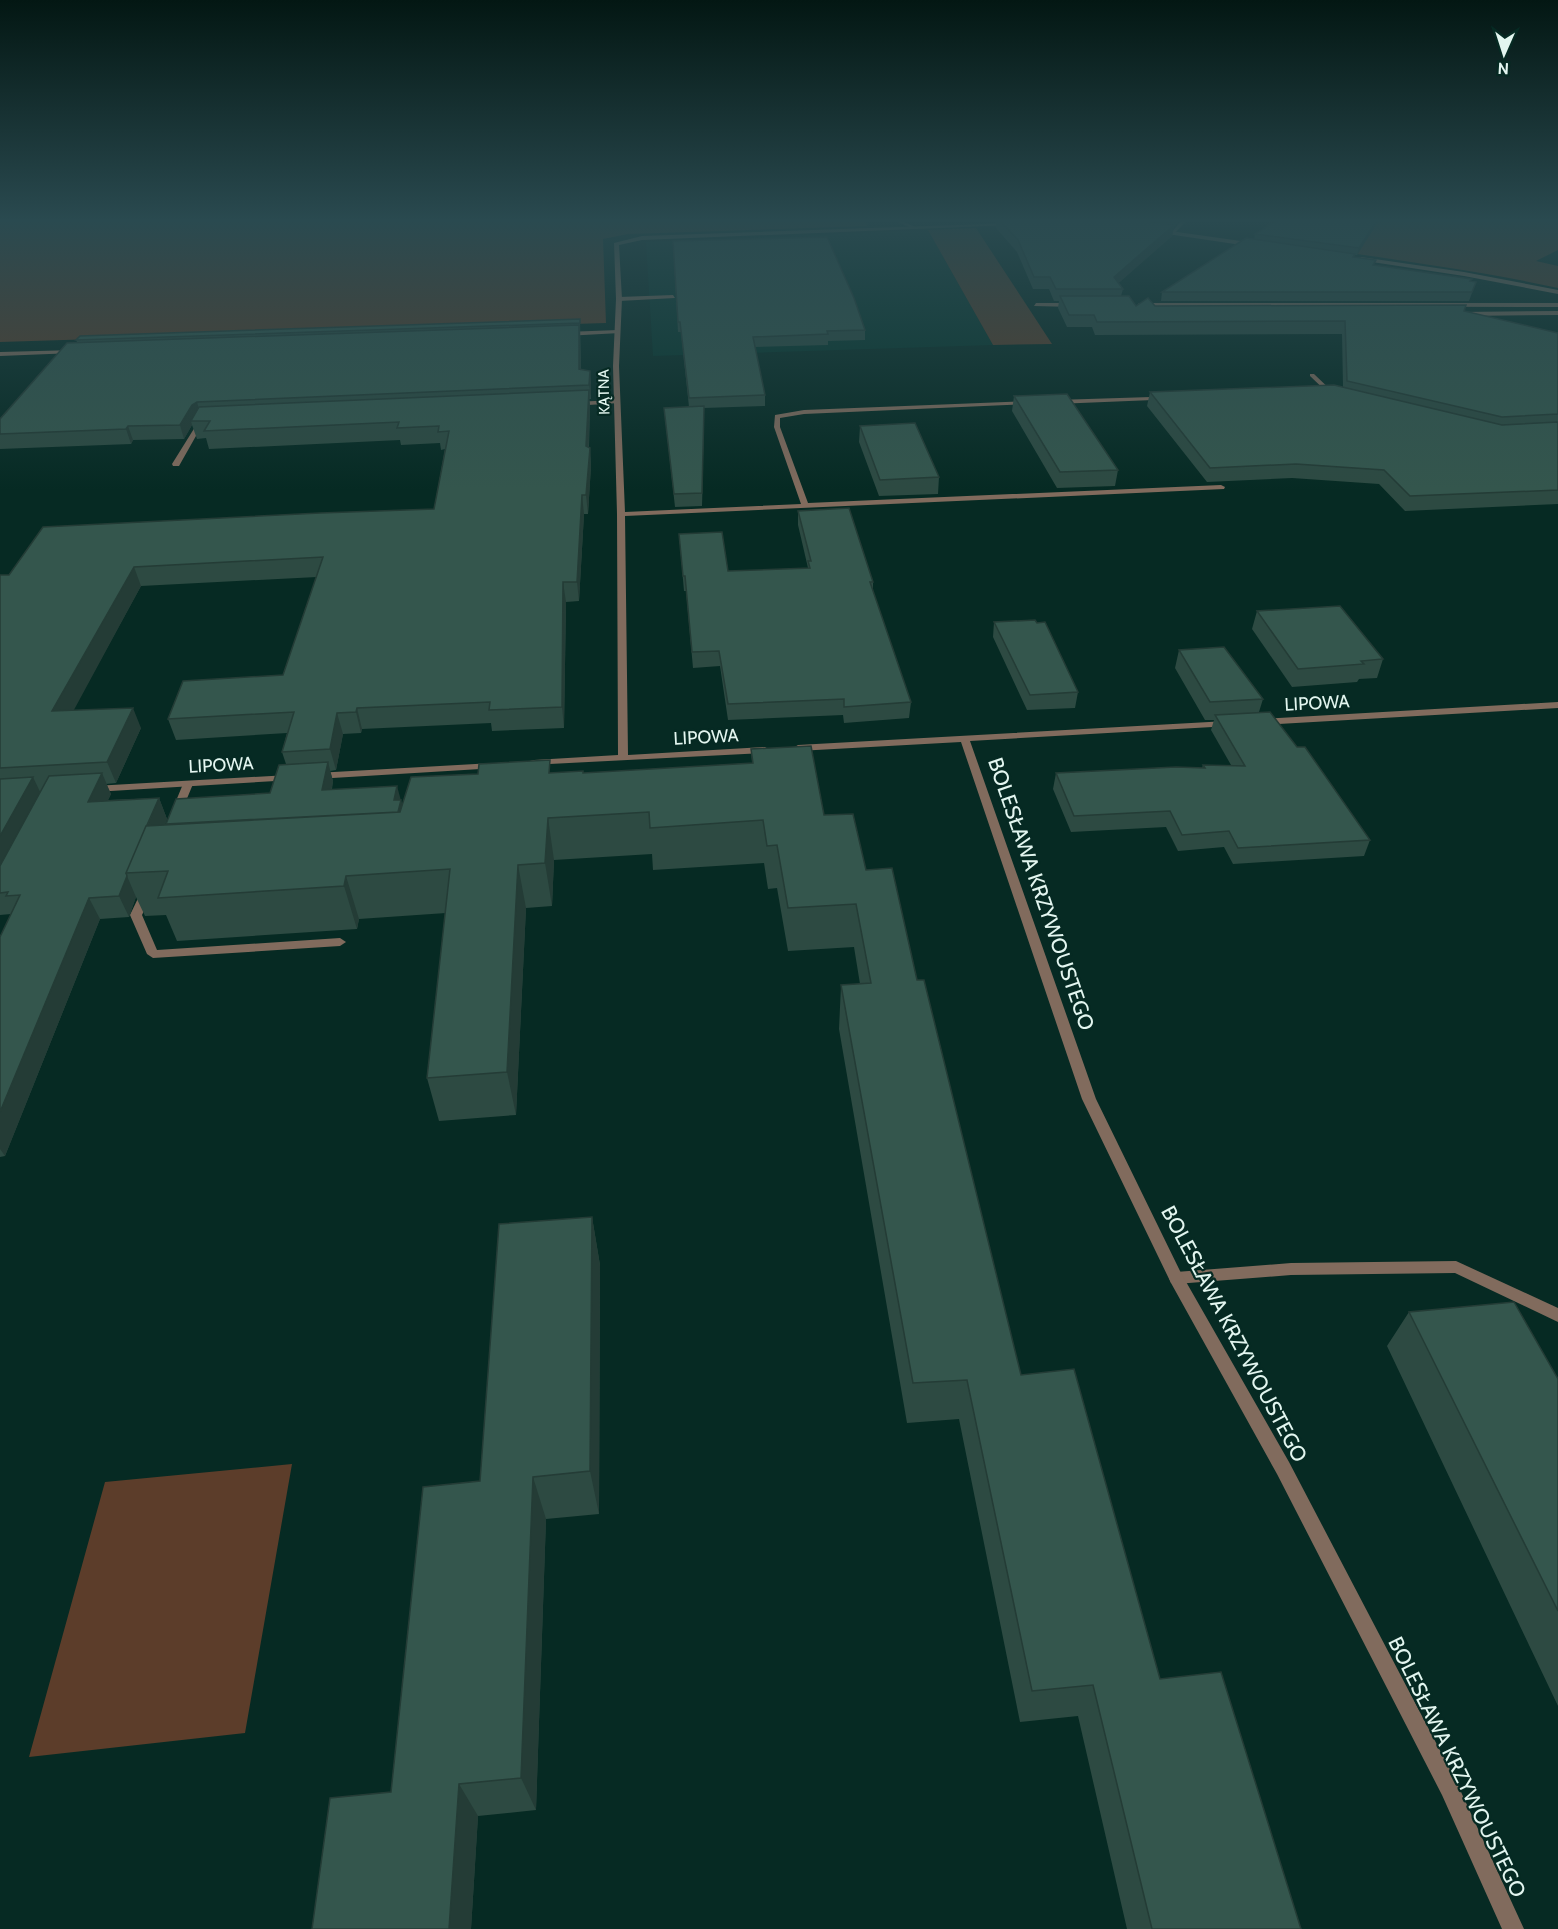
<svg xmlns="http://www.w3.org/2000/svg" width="1558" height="1929" viewBox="0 0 1558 1929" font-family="Cabin,sans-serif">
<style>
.built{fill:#05352c}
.green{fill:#5c3d2a}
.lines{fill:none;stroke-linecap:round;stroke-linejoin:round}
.service{fill:#816b5d;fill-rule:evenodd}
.minor{fill:#816b5d;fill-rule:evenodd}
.tertiary{fill:#816b5d;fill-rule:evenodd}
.wall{fill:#2d4a42;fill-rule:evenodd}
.shaded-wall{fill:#243c36}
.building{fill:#34564d;stroke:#243c36;stroke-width:1.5}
.labels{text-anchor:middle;stroke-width:4.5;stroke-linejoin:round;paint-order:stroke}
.far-street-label{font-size:15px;fill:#e3f6f0;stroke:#062a23}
.street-label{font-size:18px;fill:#e3f6f0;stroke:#062a23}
.near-street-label{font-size:21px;fill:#e3f6f0;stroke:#062a23}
</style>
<rect width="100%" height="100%" fill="#062a23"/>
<path class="built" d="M928,230L993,345L653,356L646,242Z"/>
<path class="green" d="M0,220H865L867,226L628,234L603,239L606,323L0,342Z
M1271,220H1558V250L1536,261L1558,266V288C1459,266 1357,256 1257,238Z
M976,228L1052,344L993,345L928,230Z
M292,1464L245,1733L29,1757L105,1482Z"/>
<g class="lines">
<path class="service" d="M894,220H900L917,228L913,229Z
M1182,220H1187L1174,234H1170Z
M673,295L675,298L619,301L616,299L619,297Z
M1558,311V315L1460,316L1457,314L1460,312Z
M618,330L620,333L565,336L562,334L565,332Z
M76,350L74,353L0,356V352Z
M617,400L619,401V403L573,406L570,404L573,402Z
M200,419L205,420L179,466H173L172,464Z
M188,781L193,784L181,813L180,815H172L171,813L183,784Z
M147,888L153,892L142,915L157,950L340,938L346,942L340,946L153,958L147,954L130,915L141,892Z
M1456,1261L1558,1308V1322L1455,1273L1291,1275L1176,1284L1171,1283L1169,1278L1171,1273L1176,1272L1291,1263Z"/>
<path class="minor" d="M1014,223L1012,225L642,240L619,245L622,299L619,366L625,512L801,504L774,427L775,415L804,410L1029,401L1032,403L1031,404L804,414L780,418V427L808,503L1221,485L1225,487L1224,489L625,516L628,755L765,747L770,750L765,753L530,765V761L534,760L618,755L617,514L613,366L616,299L614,243L642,236Z
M1036,303H1074L1077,305L1074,307L1034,306Z
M1139,303H1558V307L1137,306Z
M1310,374H1314L1335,394V396H1331L1310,376Z
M1151,397L1153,398V400L1056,404L1053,402L1056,400Z
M1558,702V708L1262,725L1257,722L1262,719Z
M1227,721L1232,724L1230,726L970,741L1096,1099L1181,1273L1289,1462L1456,1781L1524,1929H1502L1442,1795L1277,1474L1171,1283L1082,1099L961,742L798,751L793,748L798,745Z
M493,763L497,764V768L316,779L311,776L316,773Z
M289,775L294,778L293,780L94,792L89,789L94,786Z"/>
<path class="tertiary" d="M1156,229L1255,243L1258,245L1255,247L1154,232Z
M1361,257L1464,272L1558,290V294L1464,276L1359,260Z"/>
</g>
<path class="wall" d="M989,220H1180L1174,227L1172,236L1118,283L1123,289L1121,296L1136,306L1464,311L1558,333V504L1405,511L1379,484L1292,478L1207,482L1147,406L1150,392L1343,387L1342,334L1095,335L1092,327H1067L1058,308L1059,301H1054L1049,289H1033L1017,252L996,228V221H990Z
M1379,220L1357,255H1354V257L1374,266L1476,282L1469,301H1161L1162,292L1254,240L1255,234Z
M673,241L865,330V340L828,341V345L755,347L765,395V406L704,408L702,506L675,507L664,408L689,407L681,332H678Z
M580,319L581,370L590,371L591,385V399H589L590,407L589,447L590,448L591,466L588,514H584L579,601L566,602L564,728L492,731L491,723L362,729L361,733L343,734L336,770L330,771L333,781L332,789L401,800L402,805L552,773H583L752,763L751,749L824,815L866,870L917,980L1021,1375L1160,1679L1301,1929H1127L1078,1716L1020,1722L959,1419L907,1423L839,1029L841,985L860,984L854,947L788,951L777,888L768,889L764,863L653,870L652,854L554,860L552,906L526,908L516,1115L439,1121L427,1078L446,913L359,919L357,929L177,941L166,915L145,916L136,897L129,917L100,919L5,1156L0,1157V937L11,914L0,915V575H9L434,509L445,449L441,450L440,443L401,445L400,440L209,449L206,438L197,439L192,425L184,439L133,440L131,444L0,449V419L77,342L76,340ZM317,577L283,675L168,719L176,740L287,733L282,752L286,764L270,793L165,825L167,819L159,798L108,800L111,794L106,784L116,783L141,728L73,710L141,586Z
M1014,396L1118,470L1115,486L1057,488L1012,411Z
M860,426L939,477L938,494L879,496L859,442Z
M798,511L873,582V591L911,702L909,718L844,723L843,715L728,720L720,666L693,668L686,591H684L679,534L728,571L808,568L798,525Z
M1257,611L1383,659L1377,678L1359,679L1357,682L1292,687L1252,629Z
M994,622L1078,692L1075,708L1027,710L993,637Z
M1179,650L1263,699L1259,712L1297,747L1370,840L1364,856L1233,864L1224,847L1178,851L1166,827L1071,832L1053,789L1056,773L1202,768L1203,765H1231L1211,730L1214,720H1205L1175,668Z
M592,1217L600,1265L599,1514L546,1519L536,1810L478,1816L471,1929H312L391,1792L480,1481Z
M1409,1312L1558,1379V1706L1387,1346Z"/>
<path class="shaded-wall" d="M1175,220H1180L1174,227L1172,236L1112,289L1114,277L1171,227L1172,223Z
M1377,220H1379L1357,255L1359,248Z
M579,325L580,338L581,383L579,369Z
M590,371L591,385V399L589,385Z
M589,390L590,407L588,464L586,446Z
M197,402L201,416L191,421L192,425L184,439L180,425L192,405Z
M704,406V419L702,506V493Z
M128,426L133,440L131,444L126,429Z
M590,448L591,466L588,514L586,495Z
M582,495L584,514L579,601L577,582Z
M134,567L141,586L62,732L52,711Z
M563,582L566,602L564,728L562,707Z
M133,708L141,728L116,783L107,762Z
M357,708L362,729L361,733L356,712Z
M337,713L343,734L336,770L330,749Z
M328,762L333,781L328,809L322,790Z
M102,773L111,794L97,823L88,802Z
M33,777L43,798L0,878V836Z
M397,786L406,819L395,826L394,800Z
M159,798L167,819L146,872L128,873Z
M548,818L554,860L552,906L545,863Z
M518,865L526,908L516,1115L507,1072Z
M127,876L136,897L129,917L119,896Z
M346,876L359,919L357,929L344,886Z
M89,898L100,919L5,1156L0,1149V1112Z
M592,1217L600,1265L599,1514L590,1471Z
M533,1477L546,1519L536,1810L521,1778Z
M459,1784L478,1816L471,1929H449Z"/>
<path class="building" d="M1000,220H1136L1174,225L1114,277L1123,289H1056L1050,277H1034L1018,240Z
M1149,220H1175L1172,223Z
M1278,220H1377L1359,248L1255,234Z
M827,237L854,298L865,330L827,331L828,334L753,337L765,395L689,398L680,322H678L673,241Z
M1246,238L1355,254L1353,257L1376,260L1373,265L1472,279L1470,281L1476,282L1472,292H1162Z
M1060,296H1129L1136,306L1148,298L1155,306L1466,305L1464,311L1558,333V414L1502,417L1347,381L1345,321L1097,322L1094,315H1069Z
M580,319V323L76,340L80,336Z
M579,325V369L590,371L589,385L197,402L192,405L180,425L128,426L126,429L0,434V419L67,343Z
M1334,385L1502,425L1558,422V490L1410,496L1384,470L1296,464L1210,468L1150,392Z
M589,390L586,446L590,448L586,495H582L577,582H563L562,707L489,710L490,702L357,708L356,712L337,713L330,749L282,752L294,712L168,719L183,681L283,675L323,557L134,567L52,711L133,708L107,762L0,768V575H9L43,527L320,513L434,509L449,431L438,432L439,426L397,428L399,422L204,431L210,421H191L199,407Z
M1067,394L1118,470L1060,472L1014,396Z
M704,406L702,493L674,494L664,408Z
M915,423L939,477L880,480L860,426Z
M849,508L873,582H870L911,702L844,707V699L728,704L719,651L692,652L685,576H683L679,534L722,532L728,571L810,568L808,561H811L798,511Z
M1340,606L1383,659L1361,661L1364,664L1298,669L1257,611Z
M1035,620L1037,623L1045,622L1078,692L1030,695L994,622Z
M1224,647L1263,699L1210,702L1179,650Z
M1270,712L1297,747H1305L1370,840L1238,848L1229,831L1182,835L1170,811L1074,816L1056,773L1176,767L1205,768L1203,765L1245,766L1215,715Z
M811,746L824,815L853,814L866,870L892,868L917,980H924L1021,1375L1074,1369L1160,1679L1221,1672L1301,1929H1152L1093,1685L1032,1691L967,1380L913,1383L841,985L871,983L856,904L788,908L777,845L767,846L763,820L650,828L649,812L548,818L545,863L518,865L507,1072L427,1078L450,869L346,876L344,886L158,898L168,871L126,873L146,826L400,812L411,777L478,774L479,764L550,760L549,773L583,771V773L753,763L751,749Z
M328,762L322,790L397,786L394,800H401L398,812L166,824L176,799L270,793L279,765Z
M102,773L88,802L159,798L147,825L146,826L126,873L127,876L119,896L89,898L0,1112V937L20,895L6,896L8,892L0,893V866L49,776Z
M33,777L0,836V779Z
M592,1217L590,1471L533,1477L521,1778L459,1784L449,1929H312L330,1798L391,1792L423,1487L480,1481L499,1224Z
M1514,1302L1558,1379V1611L1409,1312Z"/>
<linearGradient id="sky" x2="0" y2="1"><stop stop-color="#031713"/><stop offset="0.45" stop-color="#2a4a50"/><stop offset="1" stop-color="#2a4a50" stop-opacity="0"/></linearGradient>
<rect width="1558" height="490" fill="url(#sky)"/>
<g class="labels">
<g class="far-street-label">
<text transform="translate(604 392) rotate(-91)" y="5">KĄTNA</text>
</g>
<g class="street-label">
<text transform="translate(1317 703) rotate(-3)" y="6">LIPOWA</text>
<text transform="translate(706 737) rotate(-3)" y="6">LIPOWA</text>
<text transform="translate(221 765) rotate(-3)" y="6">LIPOWA</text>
</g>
<g class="near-street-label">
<text transform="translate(1041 894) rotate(71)" y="7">BOLESŁAWA KRZYWOUSTEGO</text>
<text transform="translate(1234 1334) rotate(62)" y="7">BOLESŁAWA KRZYWOUSTEGO</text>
<text transform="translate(1457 1767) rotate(64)" y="7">BOLESŁAWA KRZYWOUSTEGO</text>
</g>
</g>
<g transform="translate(1504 54) rotate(183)" stroke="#062a23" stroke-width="4.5" paint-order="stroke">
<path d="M0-4.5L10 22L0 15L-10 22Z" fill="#e3f6f0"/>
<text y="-9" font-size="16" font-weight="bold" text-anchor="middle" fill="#e3f6f0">N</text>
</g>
</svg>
